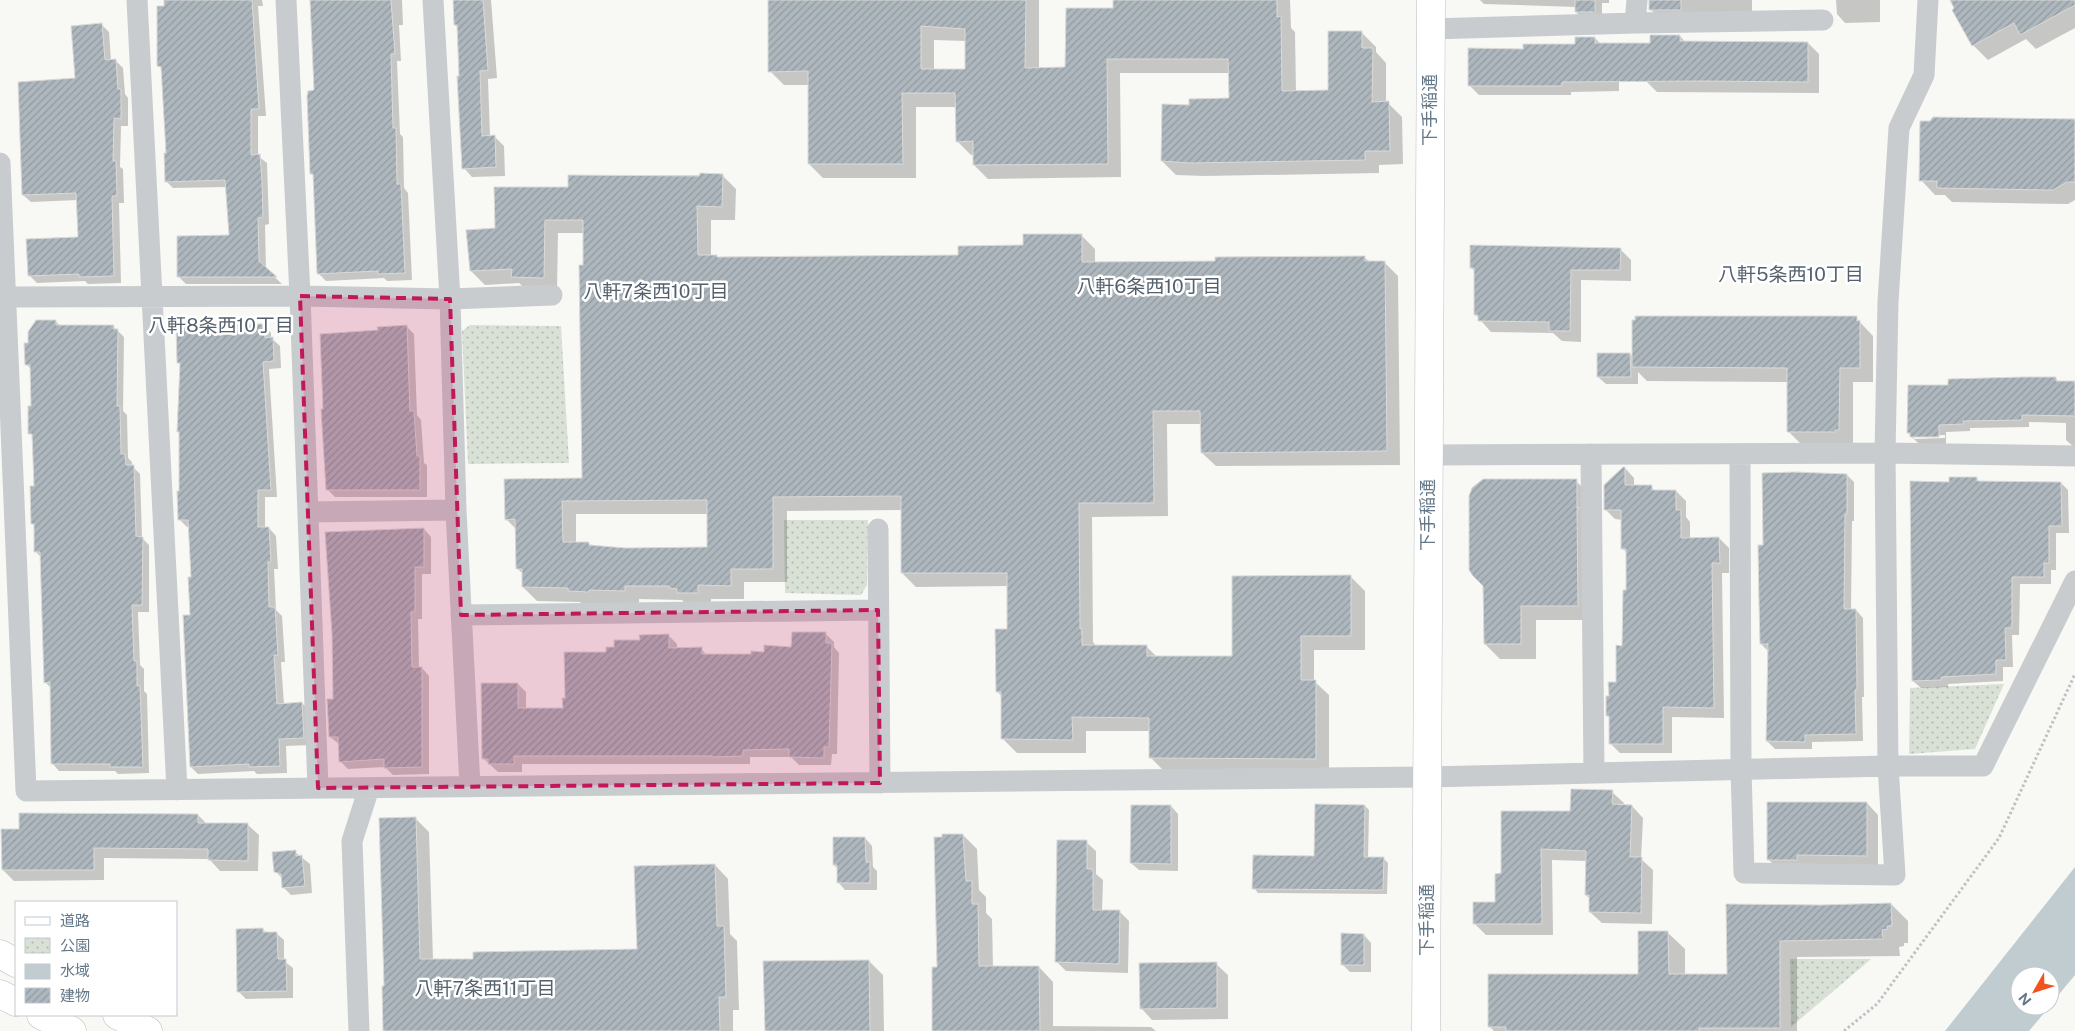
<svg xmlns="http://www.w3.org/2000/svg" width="2075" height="1031" viewBox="0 0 2075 1031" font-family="'Public Sans','Noto Sans JP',sans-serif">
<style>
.park{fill:url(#park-dots)}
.water{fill:#c1ccd1}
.shadow{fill:#0003;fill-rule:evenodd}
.building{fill:url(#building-hatch);stroke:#dadad8;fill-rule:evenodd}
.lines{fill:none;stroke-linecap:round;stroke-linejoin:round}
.secondary-casing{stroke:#babfc4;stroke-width:29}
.trunk-casing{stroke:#babec1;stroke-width:29}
.motorway-casing{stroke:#babec1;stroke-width:29}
.path{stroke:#bfc2c4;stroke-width:3;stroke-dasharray:2.5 2.5;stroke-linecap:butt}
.minor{stroke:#c8cccf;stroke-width:21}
.secondary{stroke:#fff;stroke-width:28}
.trunk{stroke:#fff;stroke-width:28}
.motorway{stroke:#fff;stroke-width:28}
.marked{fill:#c2185b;fill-opacity:0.2;stroke:#c2185b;stroke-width:4;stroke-dasharray:10 6;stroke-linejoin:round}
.labels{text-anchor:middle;stroke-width:5;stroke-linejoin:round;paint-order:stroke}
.street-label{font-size:18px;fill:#657889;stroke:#fff}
.neighbourhood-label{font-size:19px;fill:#54616d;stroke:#fff}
</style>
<defs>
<pattern id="park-dots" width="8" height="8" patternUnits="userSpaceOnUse" patternTransform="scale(1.25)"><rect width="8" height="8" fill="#d9e1d6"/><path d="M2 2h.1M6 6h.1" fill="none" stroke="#b4bbb3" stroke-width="1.8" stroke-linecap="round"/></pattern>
<pattern id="building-hatch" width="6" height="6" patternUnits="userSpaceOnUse" patternTransform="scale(1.25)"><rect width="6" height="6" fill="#aeb7bd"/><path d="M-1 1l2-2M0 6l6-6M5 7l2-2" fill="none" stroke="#919a9f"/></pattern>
</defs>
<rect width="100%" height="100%" fill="#f8f8f5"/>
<path class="park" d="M470,325L561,326L569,463L468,464L462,331Z
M784,520H868L867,585L861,595L785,593Z
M2004,684L1975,749L1909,754L1910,688Z
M1790,959H1871L1791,1027Z"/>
<path class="water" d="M2075,867V975L2050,1005V976H2020V1006H2050L2029,1031H1945Z"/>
<path class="shadow" d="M165,0H262L263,6H258L266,116H258V156L267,163L269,224L265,225L266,269L282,284H186L179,277L230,236L227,187L173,188L166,181L168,154Z
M310,0H402L403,25H399L401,61H397L400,134L403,137L404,188L408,193L412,280L387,281L384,278L326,281L318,273L315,176L312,173L315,92Z
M454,0H491L497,78L488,79L490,137H495L504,146L505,176L472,177L464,168L458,27L455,25Z
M769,0H1039V69H1066L1114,9V0H1290L1291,28L1295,32L1296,92L1329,91L1362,33L1376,47V52L1386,63V103H1388L1402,117L1403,164L1379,165V173L1205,176L1176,175L1162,161L1230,100V73H1120L1121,177L988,179L974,165V155H971L957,141V107H916V178H823L809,164V85H784L770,71ZM934,40L966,41V70H934Z
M1480,0H1609V3H1602V18L1583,19L1576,12V7L1484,4Z
M1650,0H1752V11L1660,18L1651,10Z
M1836,0H1880V22L1845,23L1837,14Z
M1961,0H2075V28L2036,49L2026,39L1988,60L1973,45Z
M102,25L109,32L111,61L115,60L123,68L125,94L128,98V126H121L120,167L123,169L124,203H119L121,283L88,284L85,281L37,283L29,275L79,238L78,200L31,202L23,195Z
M1680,36L1686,43H1808L1819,54V93L1657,92L1646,81L1651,44Z
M1595,38L1601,44L1619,54V91L1571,92V95H1479L1469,85L1524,50L1576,45Z
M2075,120V200L2068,204L1952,202L1945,195H1935L1921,180Z
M722,175L736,189L735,220H711V256L718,258L959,256L1025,247L1081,235L1095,249V263H1216L1364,257L1370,262H1384L1398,276L1400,465L1216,466L1202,453V424H1167L1168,516L1092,517L1093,642L1096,646H1146L1157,657L1234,658L1351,577L1365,591V650H1314V681L1329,695V772L1164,771L1150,757L1151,731H1086V753H1017L1003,739L1002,697L997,691L1008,630V586L916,587L902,573V510L787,511V582H744V599H711V607L684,602L682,600L639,599V604L583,605L580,602L537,601L523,587V574L517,568L516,529L506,519L583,479L584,233H558L557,291L527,290L519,283L485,285L471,271L496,229L569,188V177ZM576,514H708V548L626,549L576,543Z
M1620,249L1631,260V281L1581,280V342L1562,341L1553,333L1491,332L1475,314V271L1471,268Z
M1856,318L1873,336V382H1853V444L1803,446L1788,431L1789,382L1647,381L1638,372V384H1606L1598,377L1630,354L1633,357Z
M55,321L61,326H113L124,337L123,411L127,415L128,458L132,462V466L140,474L142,538L149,545V612H138L140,665L144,669V691L147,694L149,773L118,774L115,771H59L52,763L51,688L45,682L41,557L35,551V527L33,524L35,488L33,436L30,433L32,407L31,369L26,364L30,344Z
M264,325L271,333V338L280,346L281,368L269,369L277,497H265V528H269L276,536L278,569H274L276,610L282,616L285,662H281L284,704L302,703L309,710L311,745L286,746L287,773L257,774L254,771L198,774L191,767L192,578L190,527H187L180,520L182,366L178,363Z
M406,326L414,334L417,415L421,420L424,463L427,465V497H335L327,489L379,331Z
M2056,379L2060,383L2075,382V448L2066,440V423L2029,422V427L1970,428V431L1946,432V444H1919L1908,433L1950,386ZM1945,435V438L1914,439V436Z
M1625,468L1634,478V486L1651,487L1655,491H1676L1686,501V517L1690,522V539L1719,538L1729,548V573H1722L1724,718L1672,717V753H1620L1610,743V718L1608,716L1610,697L1617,683L1623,647L1627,591L1628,554L1622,548L1623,520L1615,519L1605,509Z
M1847,475L1854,482V521H1852L1851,611L1856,610L1863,618L1864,697H1862L1863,741L1812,742V749H1775L1767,741L1769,652L1761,644L1765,546Z
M1976,478L1981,483H2061L2068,490L2069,533H2056V570H2051V584H2020L2019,635H2012L2013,667H2003V681L1948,684V687L1921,688L1913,681L1950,483Z
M1576,481L1591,496L1592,620H1536V659H1500L1485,644L1484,586Z
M424,529L431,537V574H422V619H418L419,668H422L429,676V774L393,775L385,767L348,769L340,761L339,744L330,737L334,700Z
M826,634L834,642V647L839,653L837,754H832L831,765H799L791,757H750V764H522V772H498L483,758L518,684L526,692V709L564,710L607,653L615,649L669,636L677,644V649H701L707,655H753L793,648Z
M1612,792L1624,803L1623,806H1632L1643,818L1641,859L1653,870L1652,924L1602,923L1590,912V899L1586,895L1587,861L1552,860L1553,935H1486L1475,924L1496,903L1503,875L1571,812Z
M1867,803L1878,815V866L1780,871L1768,859Z
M1171,806L1178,814V871L1139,870L1131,863Z
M1365,806L1369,810L1368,858H1383L1388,863L1387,894L1258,893L1254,888L1315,857Z
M198,815L207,824L248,825L259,835L258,871H220L209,859L104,858V880L14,881L3,870Z
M416,819L429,832L433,960H474L638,950L715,865L728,879L730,934L737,941L739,1010H733V1031H385Z
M963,835L977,849L979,890L986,897V913L992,919L993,968L1039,967L1053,982V1026L1151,1027L1156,1031H933L938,968Z
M865,838L872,846L873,867L877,871V890H845L838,882V869L834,865Z
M1086,842L1096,851V874L1103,880L1102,911H1119L1129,921L1128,973L1066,971L1056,961Z
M295,852L310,864L312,893L291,895L283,887L282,878L275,871Z
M1891,904L1908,921V943H1904V946L1899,947L1900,956L1797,957V1031H1494L1489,1026L1640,975L1667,932L1685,949V975H1728L1821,906Z
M263,929L266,933H276L284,940V961L293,968V998L246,999L238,991Z
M1364,935L1371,943V972H1350L1342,964Z
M869,961L883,975L884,1031H766Z
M1216,964L1228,975V1019L1152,1020L1141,1008Z"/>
<path class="building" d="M164,0H252L259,109H251V155L260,154L262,182L263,217L258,218L259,261L277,277H177V236L229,235L225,180L165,182L164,153H166L161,67L157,66V6H164Z
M310,0H391L395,54H391L393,128H396L397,184H401L405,273L378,274V271L317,274L313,174H310L307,96L308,91L314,90Z
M453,0H483L488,70L480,71L482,136L495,135L496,167L462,169L457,76H459L457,25H454Z
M768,0H1026L1025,68L1065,67L1066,8H1113V0H1277V17L1281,16L1282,91L1328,90V31H1362V48H1373L1372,102L1389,101L1390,151H1365V160L1190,163L1161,161L1162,104L1189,105V99L1229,98L1228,59H1107L1108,164L973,165V141L956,142L955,93H902L903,164H808V71L768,72ZM921,26L965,29V69H921Z
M1575,0H1595V12H1575Z
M1649,0H1681V10H1649Z
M1950,0H2075V5L2020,35L2014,23L1972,46L1952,10L1954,8Z
M102,23L105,60L116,59L118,89H121V119L114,118L113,161H116L117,196H112L114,276L79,277V274L28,276L26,239L78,237L76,193L22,195L18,82L75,78L71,26Z
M1650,35H1680V41L1808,42V82L1700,81L1562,82V86H1468V48L1523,49V44H1575V37H1595V43H1650Z
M1933,117L2075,119V182H2067L2053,190H2046L1937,188V181H1919L1920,121H1930Z
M700,173L723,174L722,207L697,206L698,255H717V257L958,255V246L1023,245V234H1082V262L1215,261V257L1365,256V261H1385L1387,451L1201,453L1200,411H1153L1154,503H1079L1080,629H1082V645H1147V656H1232V576L1351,575V636H1301V680H1316V759L1149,758V718L1072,717L1073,740L1001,739V692H996L995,629H1007V573H901V496L773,497V569H731V586L698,585V593H677V589L669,588V586H625V591L589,590V592L568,591V588L522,587V569H516L515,519L505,520L504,479L582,478L579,265H583V220H545L544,278L511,277L512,269L470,271L466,230L495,228L494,187H568V175L699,176ZM707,500V547L626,548L589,545V542H563L562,501Z
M1470,245L1621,248L1620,270H1571L1570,331H1549V322L1478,321V315H1474V268H1470Z
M1635,316H1857V321L1860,320V368H1840L1839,430H1835V432H1787V368L1632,367V320H1635Z
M36,320H56V325H114L113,329H118L117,406H120L121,454H125L126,465H134L136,536L143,537L142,605H132L134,661H137V686H140L143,767H110V764H51L50,682L44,683L40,552H34V524H31L30,486H34L32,434H28V406H31L30,365H25L24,343H28V332Z
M176,324H264L265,338L273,337L274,361L263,362L271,490H258V527H269L271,562H268L269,607H275L278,655H274L277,704L302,702L304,738L279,739L280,766L249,767V764L190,767L183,615H190L188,577H191L188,520H178L177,491H179V432H177L180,363H177Z
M407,325L410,411H414L417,456H420V490H326L321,409H323L320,334L378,330L377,327Z
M1597,353H1630L1631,377H1597Z
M2023,377H2056V381H2075V416L2022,415V420L1963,421V424L1939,425V437H1910V433H1907L1908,385H1948V379Z
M1623,467H1625V485H1652V490H1676V510H1681V538L1719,537L1720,563H1712L1714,708L1663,707V744H1609V716H1606V696H1609L1608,682H1616V645L1622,646L1623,590H1626V549H1621V510H1604V485Z
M1794,472L1847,474V514H1845L1844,609H1856L1857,690H1855L1856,734L1805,735V742L1766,741L1768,644H1760L1759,604L1758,545H1763L1762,473Z
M1949,477H1977V481L2061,482L2062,526H2049V563H2044V577H2012V628H2005L2006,660H1996V674L1960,676L1941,677V680L1912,681L1910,481L1949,482Z
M1483,479H1577V509L1579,507V510H1577L1578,606H1521V644H1484L1483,586L1473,576L1469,570V496L1472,488Z
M424,528V567H415V612H411L412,667H422V767L384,768V759L339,762L338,737H329L327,699H333L332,634L325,532Z
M792,632H826V643H832L829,747H824V758L789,757V749L743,750V756L712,757V756H514V764H488V759H482L481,683H518V708H563L562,698H565L564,652H606V647H614V640H640L639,635L669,634V648L702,647V654H751V651L764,652V645L791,647Z
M1571,789L1613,790L1612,804L1632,805L1630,857H1642L1641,913L1589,912V895H1585L1586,851L1541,849L1542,924H1473V902H1495V874L1501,873V811H1570Z
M1767,802H1867V856L1797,855V860H1767Z
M1315,804L1365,805L1364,857H1384L1383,890L1252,889L1253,855L1314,856Z
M1131,805H1171V864L1130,863Z
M19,813L198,814V823H248V861L208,860V849L94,848V870H2L1,829H19Z
M416,817L420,959H473V952L637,949L634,866L715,864L717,926H724L726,997H719L720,1031H383L382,986H384L379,818Z
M942,834H963L966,881H972V904H978L979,966H1039L1040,1031H932V967H937L934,837H942Z
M833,837H865L866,862H870V883H837V865H833Z
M1057,840H1087V869H1093V910H1120L1119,964L1055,962Z
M296,850V856L302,855L305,886L282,888L281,874L274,872L272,852Z
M1891,903L1892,926H1887L1888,929L1882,930L1883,939L1780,941V1028H1699V1031H1506V1027H1488V974H1638V931H1668L1669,974H1727L1726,904L1821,905Z
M263,928V932H277L278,959H286L287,991L237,992L236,929Z
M1341,933L1364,934V965H1341Z
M869,960L870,1031H765L763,961Z
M1217,962V1008L1140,1009L1139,963Z"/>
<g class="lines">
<g class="secondary-casing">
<path id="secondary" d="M1426,1031L1431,0"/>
</g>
<g class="trunk-casing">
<path id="trunk" d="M0,954L16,963
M117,1015L148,1031"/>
</g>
<g class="motorway-casing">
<path id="motorway" d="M0,994L16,1002
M41,1015L72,1031"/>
</g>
<path class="path" d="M1844,1031L1877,1004L1999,838L2075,674"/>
<path class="minor" d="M137,0L177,790
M286,0L300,296L318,788
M433,0L450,299L456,510L470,787
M1635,23L1637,0
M1430,29L1635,23L1823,20
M0,163L26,791L1427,777L1888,766L1885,453L1888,302L1899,128L1924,75L1928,0
M6,297L300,296L450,299L552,295
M1591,454L1594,773
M1740,454L1741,769L1744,873L1895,875L1888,766H1983L2075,581
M1428,455L1885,453L2075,456
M308,512L456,510
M878,529L880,783
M461,615L878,610
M359,1031L352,841L369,788"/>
<use href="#secondary" class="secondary"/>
<use href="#trunk" class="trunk"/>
<use href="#motorway" class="motorway"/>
</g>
<path class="marked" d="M300,296L450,299L461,615L878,610L880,783L318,788Z"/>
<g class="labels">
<g class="street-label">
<text transform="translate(1430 110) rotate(-90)" y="6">下手稲通</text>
<text transform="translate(1428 515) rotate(-90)" y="6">下手稲通</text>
<text transform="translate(1427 920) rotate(-90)" y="6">下手稲通</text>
</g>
<g class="neighbourhood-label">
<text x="1791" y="281">八軒5条西10丁目</text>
<text x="1149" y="293">八軒6条西10丁目</text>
<text x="656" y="298">八軒7条西10丁目</text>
<text x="221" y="332">八軒8条西10丁目</text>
<text x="485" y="995">八軒7条西11丁目</text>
</g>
</g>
<rect x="15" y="901" width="162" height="115" fill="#ffffff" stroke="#c1c9d0"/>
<rect x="25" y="917" width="25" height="8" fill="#ffffff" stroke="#c1c9d0"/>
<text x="60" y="926" font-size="15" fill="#657889">道路</text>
<rect x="25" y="938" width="25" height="15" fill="url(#park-dots)" stroke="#c1c9d0"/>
<text x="60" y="951" font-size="15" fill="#657889">公園</text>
<rect x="25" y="964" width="25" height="15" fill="#c1ccd1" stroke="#c1c9d0"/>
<text x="60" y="976" font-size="15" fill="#657889">水域</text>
<rect x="25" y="988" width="25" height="15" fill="url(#building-hatch)" stroke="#c1c9d0"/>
<text x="60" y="1001" font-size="15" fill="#657889">建物</text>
<g transform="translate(2035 991) rotate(231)"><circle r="24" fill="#ffffff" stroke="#c1c9d0"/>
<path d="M0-4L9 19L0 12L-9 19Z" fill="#f0541e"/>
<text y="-8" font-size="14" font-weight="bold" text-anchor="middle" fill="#657889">N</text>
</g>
</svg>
